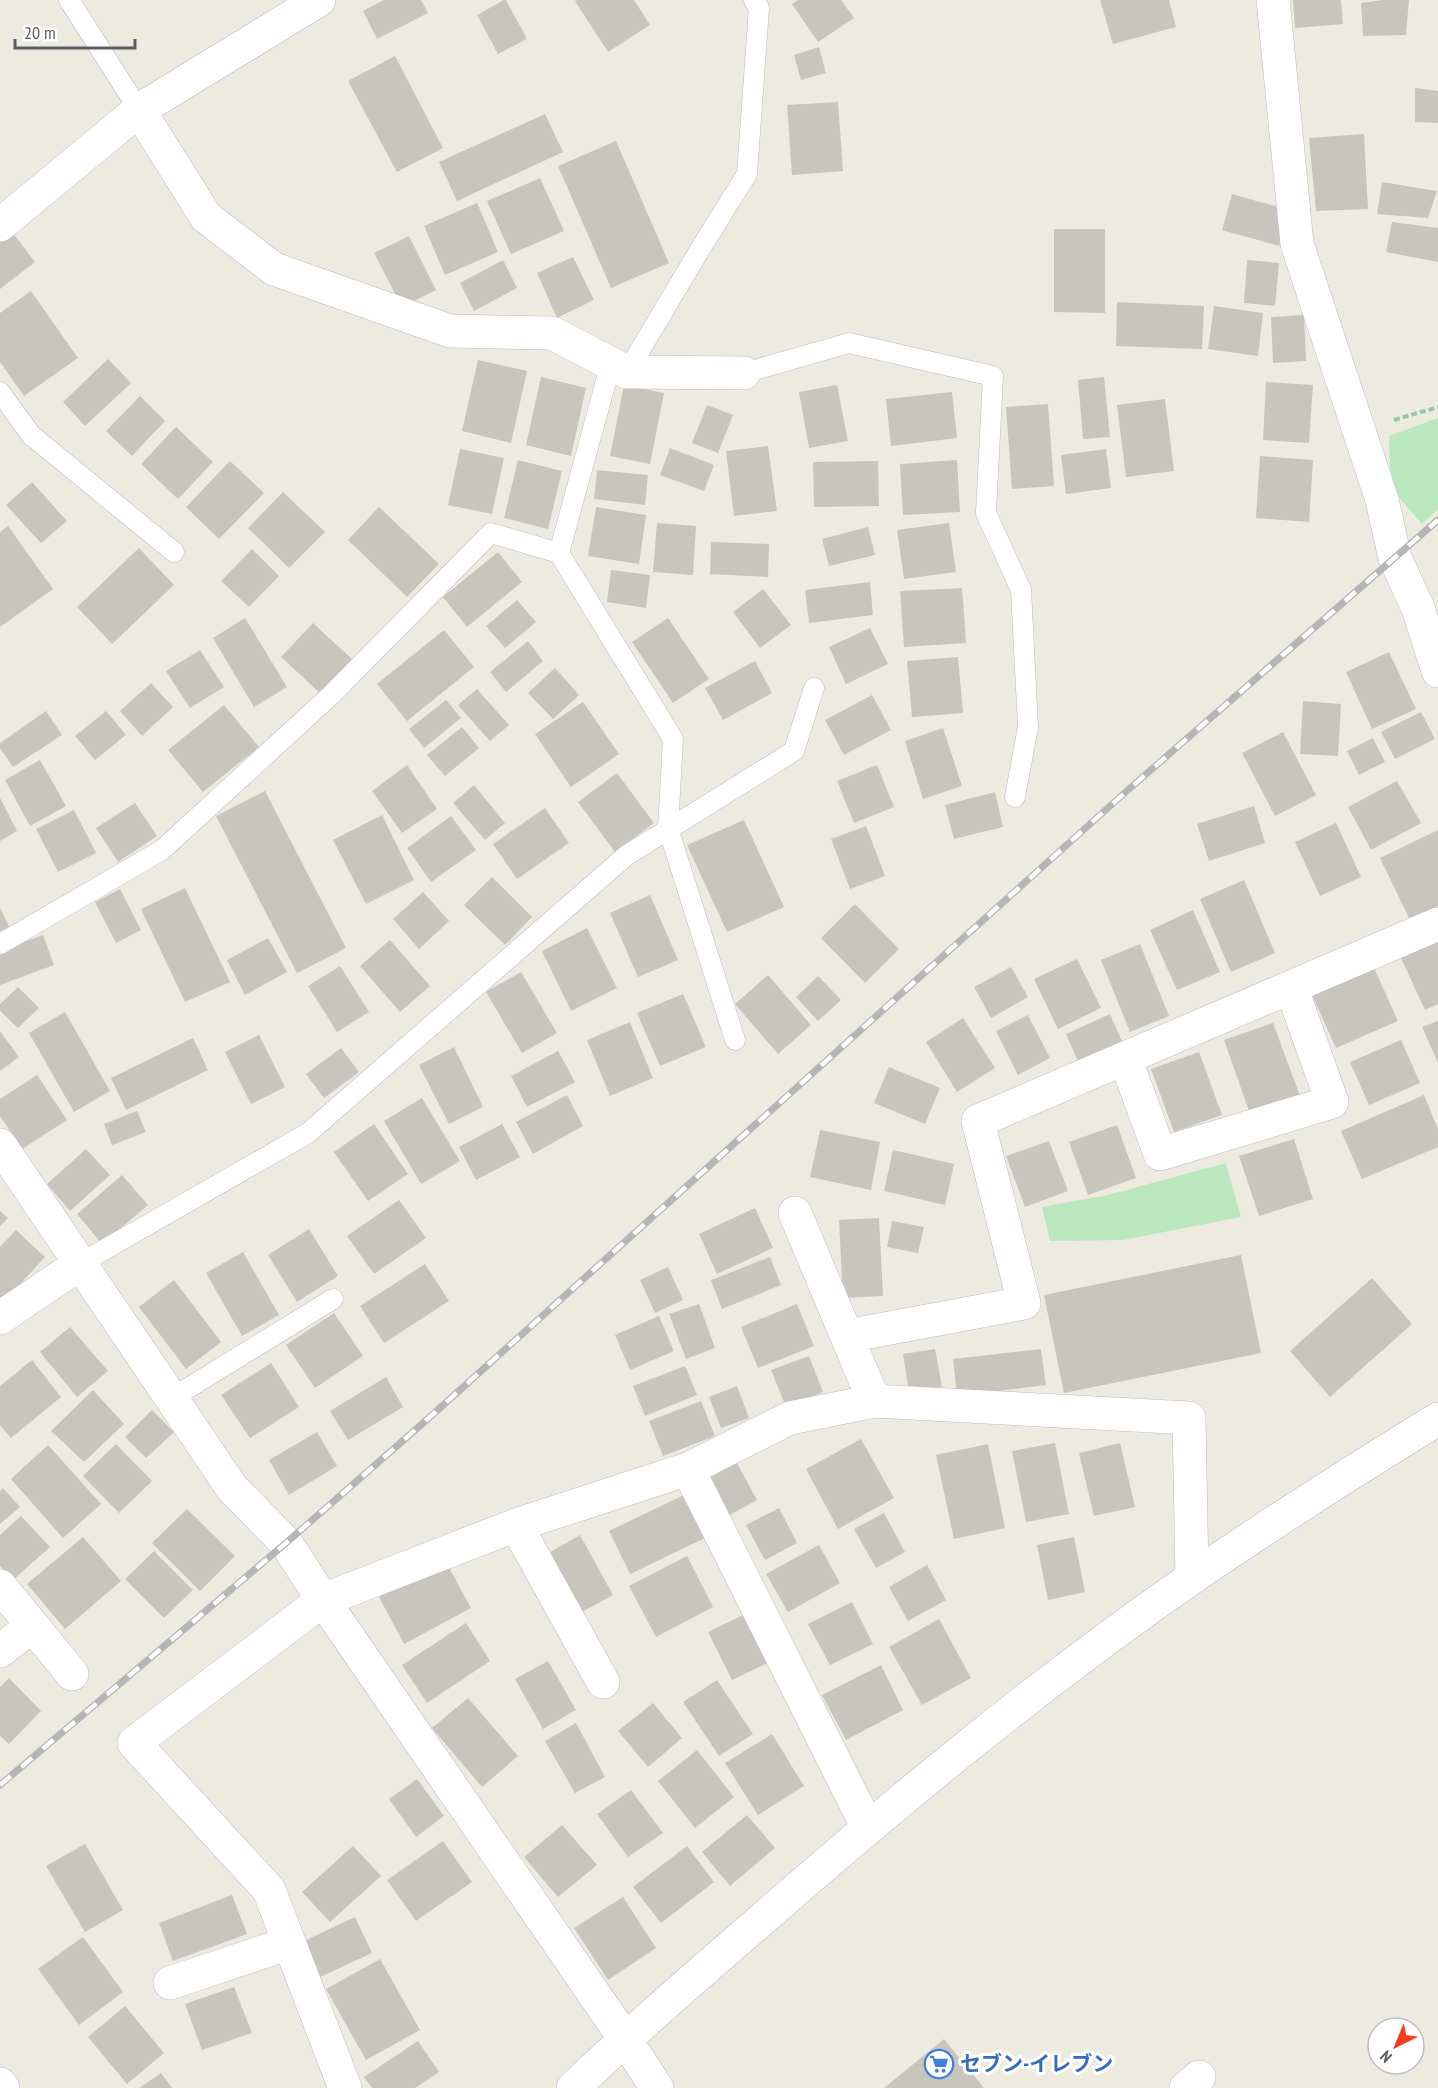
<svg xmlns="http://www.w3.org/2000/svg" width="1438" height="2088" viewBox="0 0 1438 2088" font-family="'PT Sans Narrow','Noto Sans JP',sans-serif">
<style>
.green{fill:#bae7be}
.building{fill:#c8c5bd}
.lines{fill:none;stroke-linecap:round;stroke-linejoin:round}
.service-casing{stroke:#b8bac0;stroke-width:21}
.minor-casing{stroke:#b8bac0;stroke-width:34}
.tertiary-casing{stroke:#b8bac0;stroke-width:34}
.path{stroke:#93c8a6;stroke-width:4;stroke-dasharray:6 3;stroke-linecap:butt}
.service{stroke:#fff;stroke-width:20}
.minor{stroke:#fff;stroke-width:33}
.tertiary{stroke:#fff;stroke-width:33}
.rail-casing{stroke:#b4b5b5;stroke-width:7}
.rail{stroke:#fff;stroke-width:4.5;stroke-dasharray:14;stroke-linecap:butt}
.labels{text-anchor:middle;stroke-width:6;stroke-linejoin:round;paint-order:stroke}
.shop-label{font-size:21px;font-weight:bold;fill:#366cbe;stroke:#fff;text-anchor:start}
</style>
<rect width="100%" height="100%" fill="#edebe0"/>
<path class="green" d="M1438,418V509L1422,524L1397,495L1390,468L1389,436Z
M1226,1163L1241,1217L1123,1240L1050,1241L1042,1207L1108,1195Z"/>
<path class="building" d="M384,0H421L428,13L377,39L363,11Z
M504,0H506L527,39L498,54L477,15Z
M577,0H634L650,25L608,52L575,1Z
M798,0H841L854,18L818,42L792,4Z
M1100,0H1169L1176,27L1113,44Z
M1293,0H1341L1343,24L1295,28Z
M1383,0H1409L1406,35L1363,36L1361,3Z
M819,47L826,73L801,80L794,55Z
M395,56L443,148L397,172L348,81Z
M1415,88L1438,91V123L1415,122Z
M838,102L843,171L792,175L787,105Z
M545,114L563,152L457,201L439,162Z
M1364,134L1368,209L1316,211L1309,138Z
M616,141L669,263L611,288L558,166Z
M540,178L564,231L511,254L487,201Z
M1382,182L1437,191L1428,218L1377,214Z
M1232,194L1289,210L1279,246L1222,230Z
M477,203L498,252L445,275L424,226Z
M1392,222L1438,228V262L1386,252Z
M9,228L35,262L0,289V235Z
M1054,229H1105V313L1054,312Z
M409,236L436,290L402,307L374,253Z
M573,257L594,300L557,318L537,273Z
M503,260L517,288L474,311L460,283Z
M1247,260L1279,263L1275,306L1244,303Z
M31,291L78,358L24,396L0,362V313Z
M1117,302L1204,306L1202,349L1116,346Z
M1214,306L1263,313L1258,356L1208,349Z
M1304,315L1306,361L1273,363L1271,317Z
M108,359L131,383L85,426L63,402Z
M478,360L527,371L511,443L462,431Z
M541,377L586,388L571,456L526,445Z
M1104,377L1110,437L1083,439L1078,380Z
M1266,382L1313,385L1309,443L1263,440Z
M624,385L664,393L650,464L610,456Z
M837,385L848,441L809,448L799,392Z
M952,392L957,438L891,446L886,399Z
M140,396L165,421L132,456L106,431Z
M1165,399L1174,471L1126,477L1117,405Z
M1048,404L1054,486L1012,489L1006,407Z
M707,405L733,415L718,453L692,443Z
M176,427L213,462L178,499L141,464Z
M768,446L777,511L734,516L726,451Z
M670,448L714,465L704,491L660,475Z
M460,449L504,458L492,514L448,505Z
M1106,449L1111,488L1066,494L1061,455Z
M1260,456L1313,460L1309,522L1256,518Z
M518,460L562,471L548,529L504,518Z
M957,460L960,512L903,515L900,464Z
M230,461L264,493L219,539L186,507Z
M878,461L879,506L814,507L813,462Z
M597,470L648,475L645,505L594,499Z
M32,482L67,521L41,543L6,505Z
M283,492L325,532L289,568L248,528Z
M379,507L439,564L407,597L348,540Z
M596,507L646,515L639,564L588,556Z
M657,523L696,526L693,575L653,572Z
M949,523L956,572L904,579L897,530Z
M8,526L53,589L0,627V532Z
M868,527L875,555L829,566L822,539Z
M711,542L769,544L768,577L710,574Z
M139,548L174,585L112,644L77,607Z
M252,549L279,576L249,607L221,581Z
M498,552L522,582L467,627L443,597Z
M611,570L650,575L646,608L607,602Z
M870,582L873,615L809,623L805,590Z
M962,588L966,643L904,647L900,591Z
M763,589L791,625L760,648L733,612Z
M517,600L536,622L505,648L486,626Z
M245,618L287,687L254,707L213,638Z
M668,618L709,679L673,703L632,642Z
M313,623L353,660L321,694L281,657Z
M870,628L888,664L846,684L829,647Z
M444,630L474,667L407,721L377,684Z
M528,641L543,661L506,692L490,672Z
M200,650L224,687L190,708L166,671Z
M1389,652L1416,709L1372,729L1346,672Z
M958,657L963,713L912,717L907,661Z
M755,661L772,693L723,720L705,688Z
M555,668L579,695L553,719L528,693Z
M151,683L173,707L142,736L120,711Z
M477,689L509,725L490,741L458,705Z
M872,695L891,730L844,755L825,720Z
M446,700L461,718L424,748L409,729Z
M1303,701L1341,704L1338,756L1300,754Z
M583,702L619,754L571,787L535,734Z
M224,705L259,747L203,792L168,750Z
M46,711L62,735L13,767L0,748V743Z
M106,711L126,735L95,760L75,736Z
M1421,712L1435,739L1395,759L1381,732Z
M462,727L479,748L445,776L427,755Z
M943,728L962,786L923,799L905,741Z
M1283,732L1316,795L1275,816L1242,753Z
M1373,738L1385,762L1359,775L1347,751Z
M40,760L66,806L30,826L5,780Z
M407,765L437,809L402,833L372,791Z
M877,765L894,807L854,823L837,781Z
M617,773L654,823L615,852L578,802Z
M1397,781L1421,823L1371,850L1348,807Z
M474,785L505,823L485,840L453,803Z
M265,791L346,948L297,973L216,816Z
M995,792L1003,827L954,839L945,805Z
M0,798L17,831L0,841Z
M135,803L157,836L118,862L96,828Z
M1254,806L1265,843L1209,861L1197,824Z
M545,808L569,843L517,879L493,844Z
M74,810L96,853L58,872L36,829Z
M382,815L414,880L366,904L333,840Z
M451,816L476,850L431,882L407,848Z
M744,820L784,907L727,932L687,845Z
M1336,823L1361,877L1320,896L1295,842Z
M866,826L885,876L850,889L831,839Z
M1438,830V906L1410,920L1380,858Z
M492,877L532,917L505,945L464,905Z
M1244,880L1275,953L1231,972L1200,899Z
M185,888L230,982L185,1002L141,909Z
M120,889L141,930L116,943L95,902Z
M423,892L449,921L419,949L393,919Z
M650,895L678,960L638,977L610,913Z
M855,904L899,949L865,983L821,938Z
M0,907L9,927L0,931Z
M1193,910L1220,972L1177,990L1150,930Z
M587,928L617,988L571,1011L542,951Z
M43,935L54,965L0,985V951Z
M268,938L287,972L245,995L227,960Z
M390,940L430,986L400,1012L360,966Z
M1438,941V1004L1425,1010L1401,958Z
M1140,944L1169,1016L1130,1032L1101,960Z
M1077,959L1101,1008L1058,1029L1034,979Z
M340,966L369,1012L337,1032L308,986Z
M1011,967L1028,997L991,1018L974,987Z
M1374,968L1398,1021L1336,1048L1312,995Z
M521,972L557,1033L522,1053L486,992Z
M768,975L811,1025L778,1054L735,1004Z
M818,976L841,1000L818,1021L796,997Z
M18,987L39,1008L18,1028L0,1011V1004Z
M683,994L706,1047L660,1066L637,1013Z
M65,1012L110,1091L74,1112L29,1033Z
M1110,1014L1124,1046L1080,1066L1066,1034Z
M1028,1015L1050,1058L1018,1075L996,1031Z
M963,1018L995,1068L957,1092L926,1042Z
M1438,1021V1063L1422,1027Z
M630,1022L653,1078L610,1096L587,1040Z
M1273,1023L1300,1096L1250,1114L1224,1040Z
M0,1031L19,1057L0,1071Z
M259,1035L285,1087L251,1104L225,1052Z
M193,1038L208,1070L126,1110L111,1078Z
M1401,1040L1420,1083L1369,1105L1350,1062Z
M454,1047L483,1107L449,1124L419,1065Z
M341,1048L359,1072L324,1098L306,1074Z
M558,1051L575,1082L527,1107L511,1076Z
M1199,1052L1222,1115L1174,1132L1151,1069Z
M889,1067L940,1088L925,1124L874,1103Z
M37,1075L67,1120L22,1149L0,1116V1099Z
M567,1095L583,1126L533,1154L516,1122Z
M1424,1095L1438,1129V1147L1362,1179L1341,1131Z
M422,1098L460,1161L421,1184L384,1121Z
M137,1111L146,1132L112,1145L104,1124Z
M374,1124L408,1174L368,1201L334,1152Z
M502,1124L520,1157L476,1180L459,1147Z
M1117,1125L1136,1178L1088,1195L1069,1142Z
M820,1130L880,1142L871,1190L810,1177Z
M1294,1139L1313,1199L1259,1216L1239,1156Z
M1049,1141L1068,1191L1025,1207L1006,1156Z
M86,1149L110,1175L70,1211L47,1184Z
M893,1150L954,1164L945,1205L884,1191Z
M122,1175L148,1205L102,1244L77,1214Z
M399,1200L426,1238L374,1274L347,1236Z
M755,1208L773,1248L717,1274L699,1234Z
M0,1211L8,1218L0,1226Z
M879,1218L883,1296L843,1298L839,1220Z
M892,1221L924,1227L918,1253L887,1247Z
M309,1229L338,1276L297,1302L268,1255Z
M16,1230L45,1257L3,1303L0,1300V1247Z
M243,1252L279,1315L242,1336L206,1273Z
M1241,1255L1261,1353L1064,1393L1044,1295Z
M770,1257L781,1285L722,1309L711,1280Z
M425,1264L449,1301L384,1343L360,1306Z
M668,1267L683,1300L655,1313L640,1280Z
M1372,1278L1412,1324L1330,1397L1290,1351Z
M174,1280L221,1342L186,1369L139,1307Z
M699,1304L715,1348L686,1359L669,1314Z
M797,1304L814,1346L758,1368L741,1327Z
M334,1313L363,1356L315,1388L286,1345Z
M659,1316L674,1351L630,1370L615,1335Z
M70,1327L108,1371L77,1397L40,1352Z
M935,1349L942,1387L909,1392L903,1354Z
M1041,1349L1046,1385L957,1396L953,1359Z
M809,1356L823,1392L786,1407L771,1370Z
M32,1360L61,1397L11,1438L0,1425V1386Z
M271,1363L299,1407L250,1438L221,1395Z
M685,1366L697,1395L645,1416L633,1386Z
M386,1377L403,1407L348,1440L330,1411Z
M737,1386L749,1418L721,1428L709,1397Z
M93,1390L124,1424L84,1462L51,1431Z
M701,1401L715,1436L663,1456L649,1421Z
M152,1410L174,1432L146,1458L125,1437Z
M317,1432L337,1466L289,1495L269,1460Z
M861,1439L894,1498L838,1529L806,1469Z
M1055,1443L1069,1514L1026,1522L1012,1451Z
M1120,1443L1135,1507L1094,1516L1079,1453Z
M116,1444L152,1481L119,1513L83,1476Z
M988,1444L1005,1528L954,1539L936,1455Z
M48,1445L101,1504L63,1538L11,1479Z
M737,1463L757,1500L728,1516L708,1479Z
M3,1488L20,1507L0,1524V1491Z
M684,1495L705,1538L630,1574L609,1531Z
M779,1508L797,1543L765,1560L746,1525Z
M187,1509L235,1556L200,1591L152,1543Z
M884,1513L905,1552L876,1568L854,1529Z
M21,1516L50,1547L13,1580L0,1566V1535Z
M580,1535L613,1595L580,1613L547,1554Z
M83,1537L121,1581L65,1629L27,1584Z
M1074,1537L1085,1592L1048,1600L1037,1545Z
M819,1545L840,1583L788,1612L766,1574Z
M154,1551L193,1590L164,1618L125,1579Z
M687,1556L713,1607L656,1637L629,1586Z
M446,1562L471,1608L404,1644L379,1597Z
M927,1565L946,1600L908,1621L889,1587Z
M852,1602L873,1644L830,1665L808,1624Z
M745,1614L770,1662L732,1680L708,1632Z
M939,1619L971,1678L922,1705L889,1647Z
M466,1623L490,1661L427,1703L402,1665Z
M548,1661L576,1710L543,1729L515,1679Z
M881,1665L903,1710L846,1740L822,1695Z
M9,1678L41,1711L9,1744L0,1736V1687Z
M717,1680L753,1734L719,1756L683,1702Z
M468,1698L518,1756L482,1787L432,1728Z
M653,1703L682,1738L648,1767L618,1731Z
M576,1723L605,1777L575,1793L545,1741Z
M772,1734L804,1786L758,1815L725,1763Z
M697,1750L734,1797L695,1828L658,1781Z
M417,1779L444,1816L416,1837L389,1799Z
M631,1790L663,1833L628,1857L597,1814Z
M747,1815L775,1848L730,1886L702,1852Z
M562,1825L597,1865L558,1897L524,1857Z
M443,1841L472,1882L416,1921L387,1880Z
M85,1844L123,1910L85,1932L46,1866Z
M353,1846L381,1876L330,1922L302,1892Z
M687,1846L714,1882L661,1923L633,1887Z
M232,1895L247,1934L173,1961L159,1923Z
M623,1897L656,1948L608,1980L574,1928Z
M355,1917L372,1953L318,1978L302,1942Z
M83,1937L123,1992L79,2025L38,1969Z
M380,1959L420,2030L366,2060L326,1989Z
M234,1987L252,2033L202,2050L185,2004Z
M125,2006L164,2053L127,2084L88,2037Z
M944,2039L984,2088H884Z
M418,2041L439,2072L415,2088H372L364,2077Z
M161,2073L172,2088H139Z"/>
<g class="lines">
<g class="service-casing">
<path id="service" d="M69,0L139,110
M611,363L559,553L673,739L668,828L735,1040
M627,372L702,246L747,174L759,8L754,0
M744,373L849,343L993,376L986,513L1021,590L1028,727L1015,797
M0,392L31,435L174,552
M0,944L162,850L331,695L491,533L559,553
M81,1263L308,1133L627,855L794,751L814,688
M172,1398L333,1299"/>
</g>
<g class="minor-casing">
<path id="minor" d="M1273,0L1297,244L1382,500L1395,558L1418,608L1438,671
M139,110L206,217L274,269L450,331L552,333L627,372L744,373
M0,225L139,110L319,0
M1125,1058L1160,1154L1332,1102L1291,987
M0,1145L232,1488L286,1543L323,1600L625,2039L657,2088
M795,1213L874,1401
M0,1318L81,1263
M847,1336L1024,1303L978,1121L1438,924
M688,1469L867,1826
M516,1525L603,1682
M0,1586L72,1674
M0,1651L32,1626
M170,1983L289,1943
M0,2084L3,2088
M345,2088L269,1890L134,1743L323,1600L516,1525L688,1469L790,1418L874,1401L1189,1418L1192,1577
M1186,2088L1199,2077"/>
</g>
<g class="tertiary-casing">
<path id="tertiary" d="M573,2088C633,2031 695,1977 758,1923C897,1801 1040,1683 1193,1577C1273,1522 1355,1470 1438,1419"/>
</g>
<path class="path" d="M1394,420L1438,407"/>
<use href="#service" class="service"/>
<use href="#minor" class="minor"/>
<use href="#tertiary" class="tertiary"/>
<g class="rail-casing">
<path id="rail" d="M0,1785L286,1543L422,1424L1129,789L1438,520"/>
</g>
<use href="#rail" class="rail"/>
</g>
<defs>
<g id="supermarket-ring" transform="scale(1.5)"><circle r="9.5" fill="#fff" stroke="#3f7fe0" stroke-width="1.5"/><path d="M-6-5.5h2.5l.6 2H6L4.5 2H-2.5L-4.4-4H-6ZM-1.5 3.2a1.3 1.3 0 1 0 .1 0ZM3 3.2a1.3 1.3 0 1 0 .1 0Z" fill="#3f7fe0"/></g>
</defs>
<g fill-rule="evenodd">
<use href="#supermarket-ring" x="939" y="2064"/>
</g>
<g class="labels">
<g class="shop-label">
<text x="960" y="2071">セブン-イレブン</text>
</g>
</g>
<g transform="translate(1396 2046) rotate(223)"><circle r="28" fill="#ffffff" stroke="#bdbec0" stroke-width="1.5"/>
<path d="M0-4.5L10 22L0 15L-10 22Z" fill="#f44020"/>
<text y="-9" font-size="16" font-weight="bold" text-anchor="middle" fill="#595c62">N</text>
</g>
<path d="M15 39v9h120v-9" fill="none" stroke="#595c62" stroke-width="3"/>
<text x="24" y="39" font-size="18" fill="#595c62" stroke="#ffffff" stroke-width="4.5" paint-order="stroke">20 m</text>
</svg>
